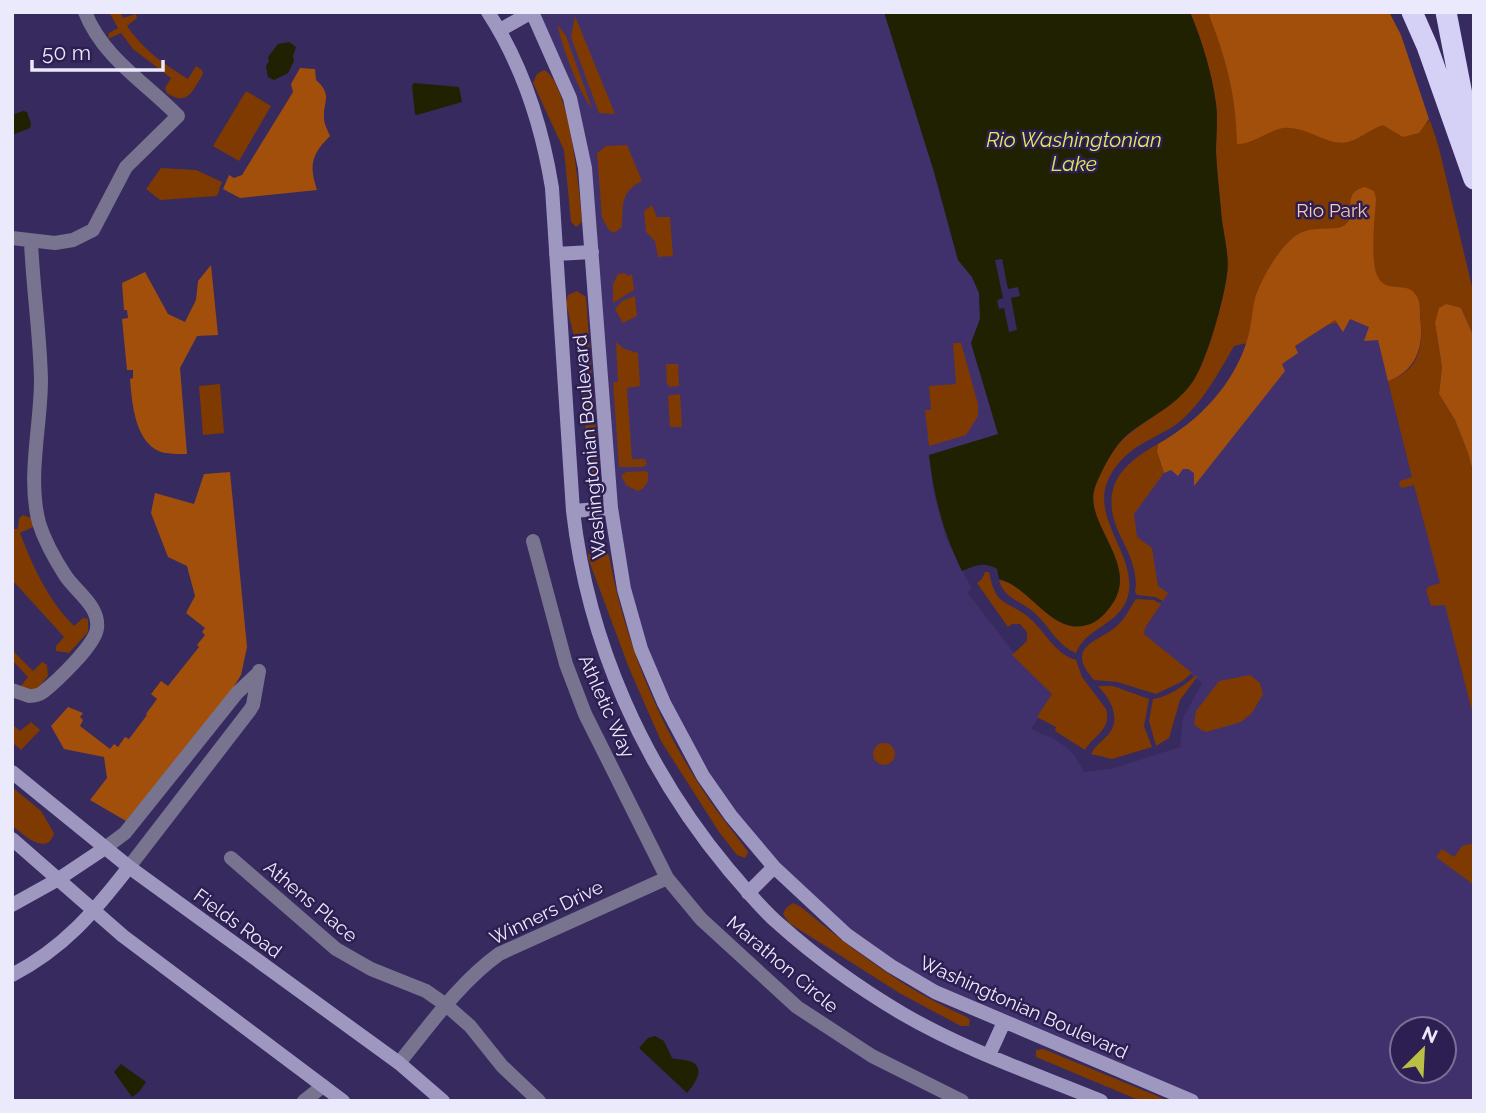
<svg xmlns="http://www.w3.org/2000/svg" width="1486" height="1113" viewBox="0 0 1486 1113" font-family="Raleway,sans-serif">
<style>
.built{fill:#40316d;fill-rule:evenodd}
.green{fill:#7e3a00}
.forest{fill:#a24f0b}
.water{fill:#1f2100}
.pier{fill:#372a5e}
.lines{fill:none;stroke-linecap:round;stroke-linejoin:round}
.street{stroke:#78748f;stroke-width:14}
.secondary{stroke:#9e98c1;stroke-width:14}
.highway{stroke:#d5d0f6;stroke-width:21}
.labels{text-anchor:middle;stroke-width:5;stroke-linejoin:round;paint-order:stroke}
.park-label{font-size:19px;fill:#f8caaf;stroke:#2d1f52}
.street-label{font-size:19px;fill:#ebe9fc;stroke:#2d1f52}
.water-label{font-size:21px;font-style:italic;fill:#e0e85d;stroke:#2d1f52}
</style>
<rect width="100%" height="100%" fill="#372a5e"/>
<path class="built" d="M534,12H884L934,172L958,260L972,277L979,293L980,319L971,343L999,435L929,455L933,490L946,538L972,589L967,592L1017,657L1057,692L1031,729L1054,739L1067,748L1075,756L1084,772L1111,769L1180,747L1183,718L1202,683L1144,639L1141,632L1166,594L1156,586L1136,538L1132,512L1165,469L1285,342L1340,308L1384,325L1474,672V1101H1202L916,976L842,927L772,860L722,801L643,646L617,546L584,151ZM1402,1029H1444V1071H1402Z"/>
<path class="green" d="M109,12H120L123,18L136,14L137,18L127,26C143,50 164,64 188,79L196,66L202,70L203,74C193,90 188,107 167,93L165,88L171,78L133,49L121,33L108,39L109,33L118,28Z
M1190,12H1383L1397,39L1426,124L1430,120L1439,148L1474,295V337L1461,308L1435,323L1442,367L1439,394L1455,420L1468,453L1474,476V719L1445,605L1431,606L1426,590L1428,587L1440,583L1414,485L1402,488L1399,485L1400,481L1412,477L1388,381C1426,368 1423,337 1419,304L1234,346C1219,372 1202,404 1178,423C1153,441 1129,444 1111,474C1087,515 1134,550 1129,591C1124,625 1087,625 1076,653C1056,645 1048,623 1031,610C1018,600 1003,597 999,580C1032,585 1051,638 1090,624C1098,621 1105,614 1110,607C1143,565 1082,524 1095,487C1101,470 1114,445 1129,434C1150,417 1174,406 1191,384C1206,365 1224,299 1227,274C1230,254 1222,230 1221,210C1219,191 1217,171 1216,152C1216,136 1218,120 1216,104C1212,73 1202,41 1190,12Z
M575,16L615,114L599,113L571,37Z
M558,25L566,36L592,108C581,97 559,40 558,25Z
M544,70C569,81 580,194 582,222L576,227L571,222L564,150L533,83L537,74Z
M246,91L271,106L239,161L213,146Z
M627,145L642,181C620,192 623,205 622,227L614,233L608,229L602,217L597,153L606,146Z
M161,168L196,170L222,182L217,196L160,200L146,189Z
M652,205L657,217H670L673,256L658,257L655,241L646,232L644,211Z
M624,273L629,276L632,274L634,290L613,303V284L618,274Z
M577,291L586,297L599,474L596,481L592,482L589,479L581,367L566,303L568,295Z
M635,296L637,316L623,323L615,309L622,301Z
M616,342L624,349L638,353L640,386L627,388L632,459H645L647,464L643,467H619L613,382H618Z
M953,343H961L978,404V416L966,435L929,446L925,410H931L929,386L956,384Z
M666,364H678L679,386L670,387L667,384Z
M220,384L224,433L203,435L199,386Z
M680,394L682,427H670L668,397L670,395Z
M1158,444L1157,453L1164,473L1134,514L1137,537L1152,548L1158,586L1168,593L1163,601L1155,597L1137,595L1135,592C1139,570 1127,550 1118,531C1100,488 1121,464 1158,444Z
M644,471L648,472V481L644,488L638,491L627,486L621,476L626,472Z
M23,515L31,518L33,527L20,533C33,567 48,600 74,626L83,618L88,619V632L69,653L56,651V646L64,637L15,583L12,584V529H18L19,518Z
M596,546L605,548L609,556C625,642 658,723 706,795C719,815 735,833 748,852L745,858L737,855L719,832L661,741L629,668L588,558L589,552Z
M985,572H989C991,581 993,591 999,598C1006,605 1019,609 1027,616C1045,630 1053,653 1076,660L1082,677L1106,709C1112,730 1094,735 1085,750L1055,731L1056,727L1037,717L1052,694L1012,655L1027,641V632L1020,624H1012L1008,627L977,583L982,579Z
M1136,599L1154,600L1161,604L1145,628L1144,634L1192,673L1181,682L1156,694L1117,682L1094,680C1064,646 1097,643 1117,626C1126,618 1130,607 1136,599Z
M12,650L33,671L42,662L47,665L48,676L35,691L20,687L28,677L12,660Z
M1196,675L1197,677L1180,700L1169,738L1156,746L1149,721L1153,699C1166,698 1186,685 1196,675Z
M1250,675L1260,683L1263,694L1252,713L1241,722L1206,732L1201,730L1194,724L1196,711L1219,681Z
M1098,686H1113L1149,699L1144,726L1152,747L1112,759L1091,754C1095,746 1100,743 1106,737C1123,720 1111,700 1098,686Z
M31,722L40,730L21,750L12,742V724L20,731Z
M873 754a11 11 0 1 1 22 0a11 11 0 1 1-22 0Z
M12,787L41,811L54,833C48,857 23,835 12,825Z
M1474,843V885L1436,857L1442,849L1454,857L1462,846Z
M793,903L801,907C853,950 905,990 967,1017L970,1020L969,1026H961L901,994L789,923L783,914L786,908Z
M1043,1049L1046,1050L1169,1101H1141L1036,1057V1050Z"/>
<path class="forest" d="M1208,12H1389L1401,35L1429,119L1419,133L1403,137L1383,125C1370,129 1360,139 1348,142C1329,147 1305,125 1283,128C1267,131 1254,144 1237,144C1236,93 1226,59 1208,12Z
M300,68L315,69L316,80C333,95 323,101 324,118C324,124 328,131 330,136C311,155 309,165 317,190L240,198L223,189L229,175L234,178L242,175L293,92L291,84Z
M1365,187L1374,191L1376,199C1375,217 1369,264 1379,279C1388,293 1407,281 1416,295C1420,300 1420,309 1420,316C1424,345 1418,370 1388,381L1378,340L1364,341L1369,327L1350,319L1343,332L1335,320L1295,346L1298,353L1282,364L1285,371L1194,486V473L1188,469H1183L1178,476L1171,470L1164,473L1157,452L1158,444C1199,421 1235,384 1248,337C1252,323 1252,308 1256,295C1263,276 1278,250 1294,237C1312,223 1334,233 1345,225C1359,215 1339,193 1365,187Z
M211,265L218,335L197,336L180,368L187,454C180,454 172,454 165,453C135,447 132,403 130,379L133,378V370H127L122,319L128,318L127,310H124L122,283L145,272L168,314L185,322L196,300L198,281Z
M1446,304L1461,308L1474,337V476L1468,453L1455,420L1439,394L1442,367L1435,323L1439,308Z
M230,472L247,647L241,675L233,688L126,821L90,800L107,778L104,757L64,749L51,726L68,707L83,713L80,717L83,720L80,726L110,749L114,744L118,747L125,737L129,739L147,715L146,714L157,699L151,694L161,681L168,686L199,647L197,645L205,635L202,632L205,628L186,613L195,596L187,566L168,557L151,513L155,493L194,504L204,474Z"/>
<path class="water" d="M884,12H1190C1202,41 1212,73 1216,104C1218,120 1216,136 1216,152C1217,171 1219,191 1221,210C1222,230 1230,254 1227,274C1224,299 1206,365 1191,384C1175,406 1150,417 1129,433C1114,445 1102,470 1095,487C1082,524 1143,565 1110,607C1105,614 1098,621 1090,624C1053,638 1031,587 999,579L997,569C984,561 974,566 962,571C943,532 934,497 929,455L998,434L971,343L980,319L979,293L972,277L958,260L934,172Z
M289,42L296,47L293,56L294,61L288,73L274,80L268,77L266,66L269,61L268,57L278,44Z
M414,83L459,87L462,102L417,115L415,114L412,86Z
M23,111L27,112L31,124L30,128L12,135V115Z
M655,1036L664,1041L672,1058C677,1060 683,1059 689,1061C707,1066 695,1084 687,1093L639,1048L648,1038Z
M121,1064L146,1082L139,1092L132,1097L114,1072Z"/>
<path class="pier" d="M1002,259L1008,289L1018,287L1020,296L1011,298L1017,330L1009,332L1004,308L999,309L997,300L1003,298L995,260Z"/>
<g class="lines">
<path class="street" d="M12,238L55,243L73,240L93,230L126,167L178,116C145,82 103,58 85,12
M533,541L566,664L585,714L667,878L701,919L797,1007L872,1056L962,1101
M12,690L29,696C34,696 39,695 43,692C57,681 96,644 97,628C100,606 75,591 65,575C54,558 45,542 39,523C27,477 41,426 41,380C40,334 33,288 31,242
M105,848L125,833L237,693L256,675
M231,858L336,949L371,969L426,991L446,1005L470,1026L502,1066L539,1101
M129,867L250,710L253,705L259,671
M399,1063C430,1025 459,983 499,954L667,878
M304,1101L323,1086"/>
<path class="secondary" d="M488,12C523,66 542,126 552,188L573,511C588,643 644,768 729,870C745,888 760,908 779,924C817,958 859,988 903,1014C965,1050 1035,1074 1101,1101
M532,12L570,98L585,168L611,508L624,589L641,649L664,703L703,776L731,816L774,867L847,935L891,966L935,992L1192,1101
M500,30L532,12
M556,254L592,252
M573,511L611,508
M12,772L129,867L399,1063L443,1101
M12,839L123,936L343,1101
M748,893L774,867
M12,905L57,880L105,848
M12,975C64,948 94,912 129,867
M989,1055L1004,1022"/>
<path class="highway" d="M1412,12L1427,46L1474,179
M1446,12L1471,141"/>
</g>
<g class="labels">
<g class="park-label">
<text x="1332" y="217">Rio Park</text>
</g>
<g class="street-label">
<text transform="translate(589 447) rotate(-95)" y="7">Washingtonian Boulevard</text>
<text transform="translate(607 706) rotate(66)" y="7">Athletic Way</text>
<text transform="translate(311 901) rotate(40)" y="7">Athens Place</text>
<text transform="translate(546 912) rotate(-26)" y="7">Winners Drive</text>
<text transform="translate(238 923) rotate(36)" y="7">Fields Road</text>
<text transform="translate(783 964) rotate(40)" y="7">Marathon Circle</text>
<text transform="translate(1024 1007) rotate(24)" y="7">Washingtonian Boulevard</text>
</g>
<g class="water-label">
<text x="1074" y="147">Rio Washingtonian<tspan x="1074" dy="24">Lake</tspan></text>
</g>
</g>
<rect width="1486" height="1113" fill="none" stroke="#ebe9fc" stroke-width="28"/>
<g transform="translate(1423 1050) rotate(24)"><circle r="33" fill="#2d1f52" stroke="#797096" stroke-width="2"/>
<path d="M0-5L12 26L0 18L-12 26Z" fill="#bac045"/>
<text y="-10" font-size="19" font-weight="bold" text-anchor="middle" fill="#ebe9fc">N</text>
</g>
<path d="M32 60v10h131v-10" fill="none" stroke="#ebe9fc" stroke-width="3.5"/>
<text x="42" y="60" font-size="21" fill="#ebe9fc" stroke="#2d1f52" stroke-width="5" paint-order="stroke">50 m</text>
</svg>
